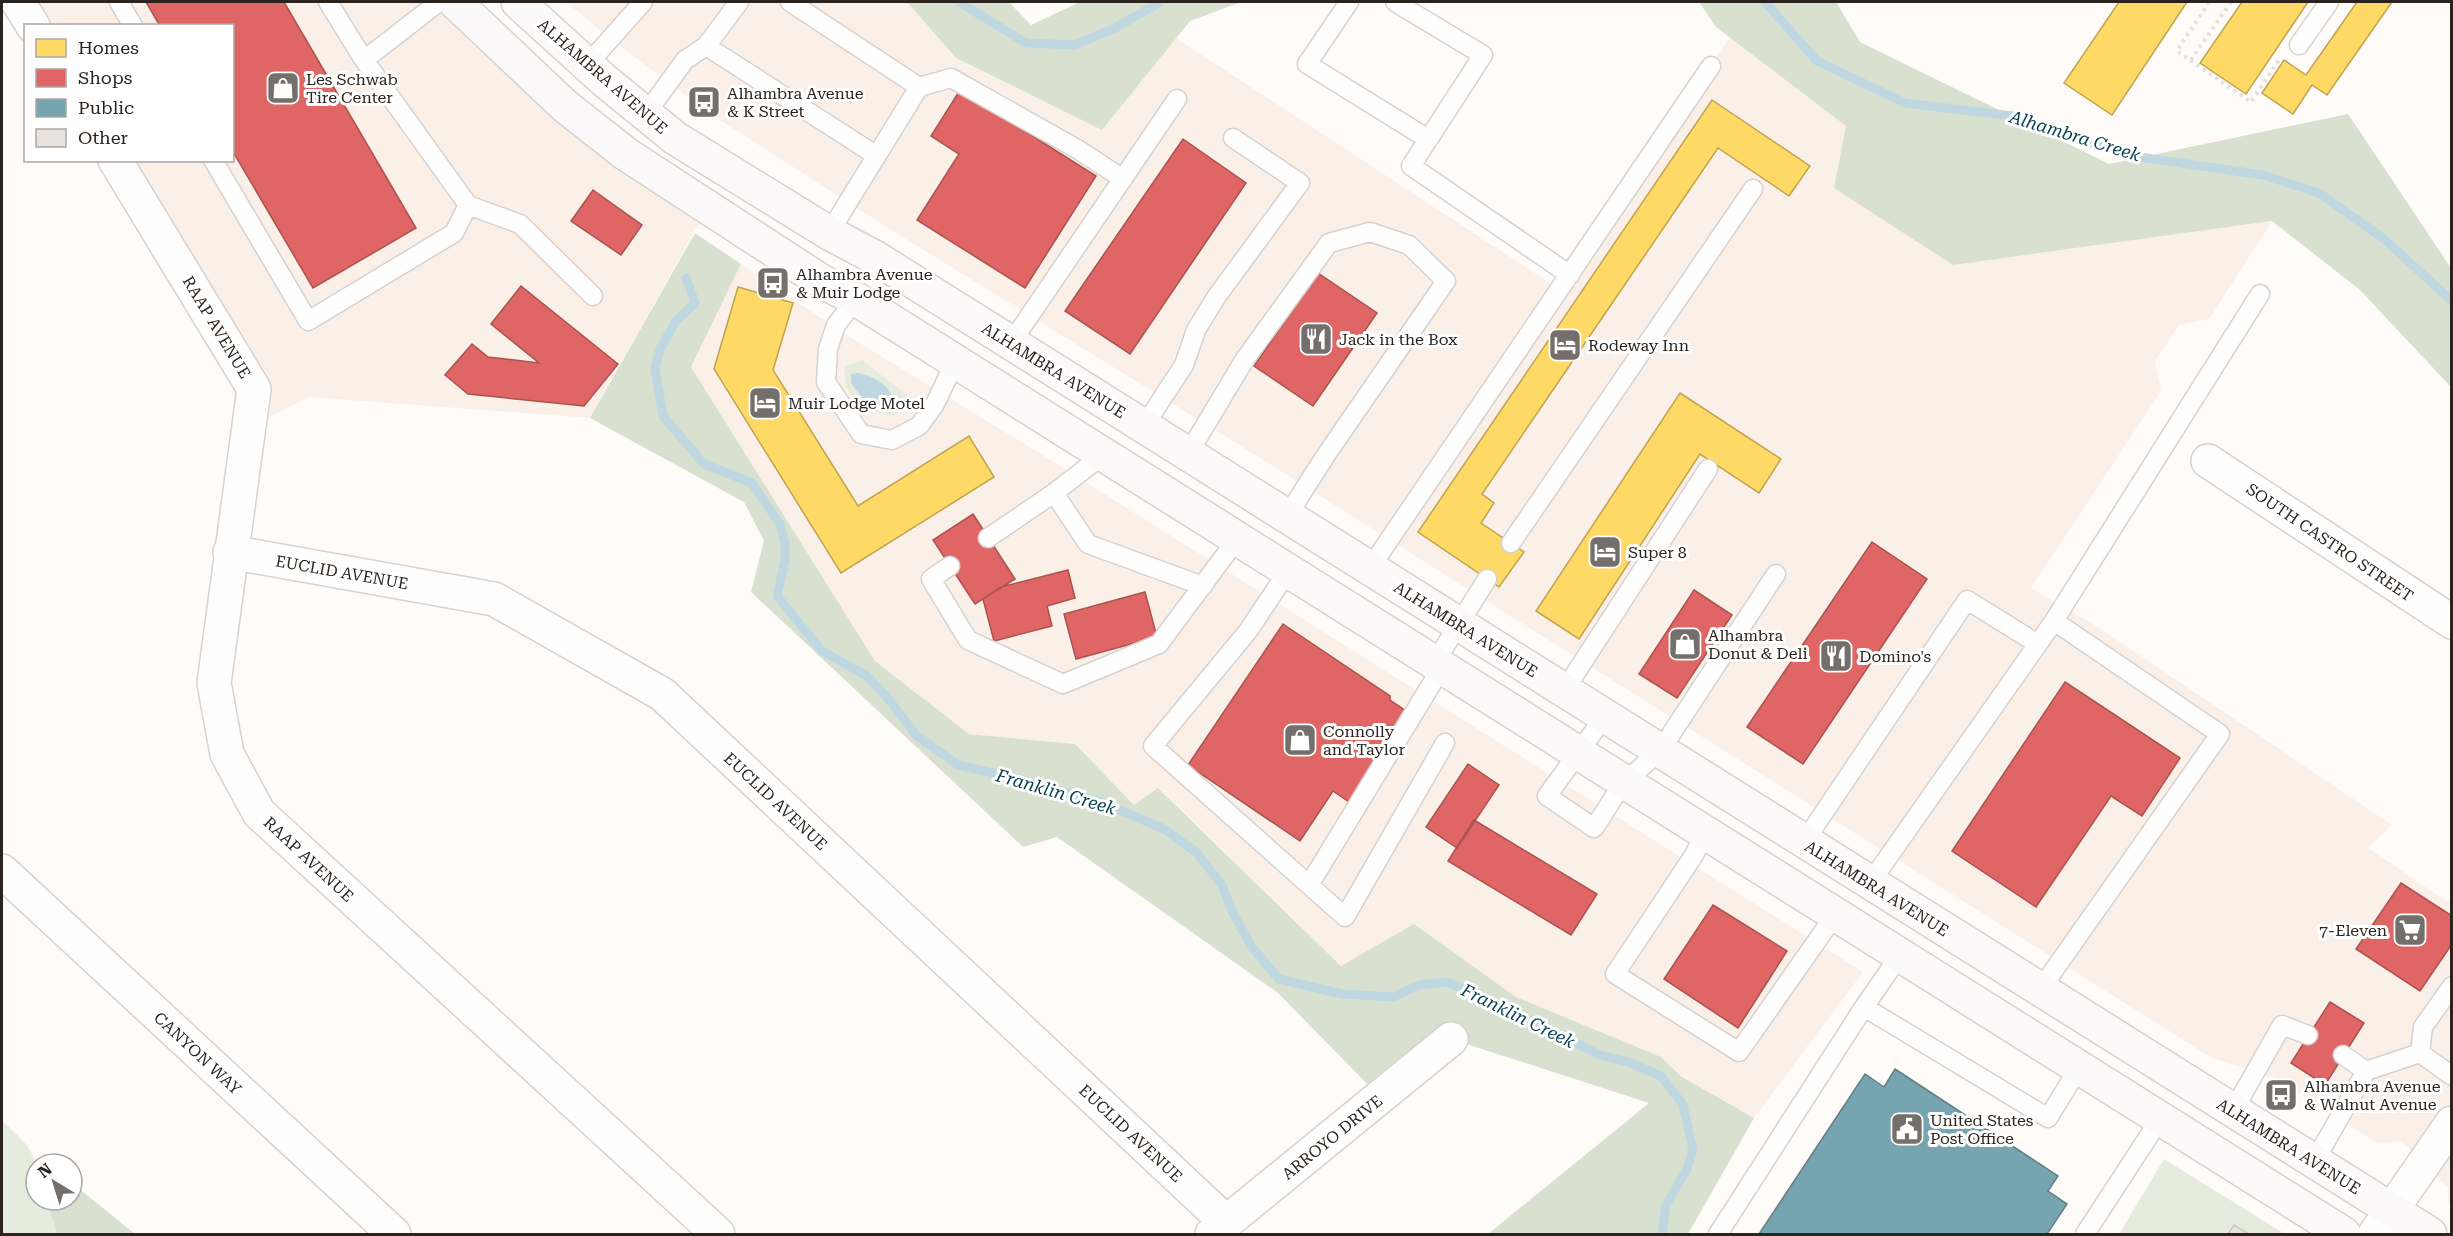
<svg xmlns="http://www.w3.org/2000/svg" width="2453" height="1236" viewBox="0 0 2453 1236" font-family="'Roboto Serif',serif">
<style>
.built{fill:#faf0e8}
.green{fill:#e5ecde}
.forest{fill:#d8e1d0}
.water{fill:#bed7e0}
.homes{fill:#ffd966;stroke:#bfa350;stroke-width:1.5}
.shops{fill:#e06666;stroke:#aa5250;stroke-width:1.5}
.public{fill:#76a5af;stroke:#607e84;stroke-width:1.5}
.lines{fill:none;stroke-linecap:round;stroke-linejoin:round}
.stream{stroke:#bed7e0;stroke-width:9}
.building{fill:#e8e1dc;stroke:#cbc6c3;stroke-width:1.5}
.service-casing{stroke:#d6d2ce;stroke-width:21}
.minor-casing{stroke:#d6d2ce;stroke-width:36}
.secondary-casing{stroke:#d6d2ce;stroke-width:36}
.path{stroke:#e2e1e0;stroke-width:4;stroke-dasharray:3 4.5;stroke-linecap:butt}
.service{stroke:#fffefe;stroke-width:18}
.minor{stroke:#fffefe;stroke-width:33}
.secondary{stroke:#fcf9fb;stroke-width:33}
.labels{text-anchor:middle;stroke-width:6;stroke-linejoin:round;paint-order:stroke}
.street-label{font-size:16px;fill:#2b241e;stroke:#fff}
.poi-label{font-size:16px;fill:#2b241e;stroke:#fff;text-anchor:start}
.water-label{font-size:18px;font-style:italic;fill:#063e4e;stroke:#fff}
</style>
<rect width="100%" height="100%" fill="#fefbf9"/>
<path class="built" d="M18,2H455L708,207L590,418L310,397L251,426L254,389L115,161L232,160V26L33,25Z
M566,2H907L956,58L1102,130L1176,38L1559,289L1730,37L1846,126L1952,265L2272,221L2209,319L2179,325L2155,361L2161,391L2031,588L2096,626L2392,825L2368,848L2451,904V1205L2448,1200V1188L2401,1141L2379,1144L2275,1078L2212,1058L1225,436L893,231L712,115L621,47Z
M741,264L848,336L1049,459L1863,972L1754,1118L1681,1075L1661,1057L1516,997L1414,925L1341,966L1159,788L1134,805L1075,744L969,734L875,661L691,367Z"/>
<path class="green" d="M862,360L907,395L905,406L894,416C864,412 841,398 845,366Z
M2,1120C37,1154 36,1151 36,1200H47L57,1234H2Z
M2164,1159L2285,1234H2119Z"/>
<path class="forest" d="M907,2H1009L1031,25L1080,2H1241L1190,21L1102,130L956,58Z
M1699,2H1836L1860,42L2109,164L2348,114L2451,268V387L2360,290L2272,221L1953,265L1834,188L1846,126L1716,27Z
M695,233L741,264L691,367L875,661L969,734L1075,744L1134,805L1158,788L1341,966L1414,924L1516,997L1661,1057L1681,1076L1754,1118L1688,1234H1488L1649,1103L1451,1039L1380,1097L1278,993L1057,837L1023,847L751,592L764,541L744,502L590,418Z
M72,1183L135,1234H57L47,1200H72Z"/>
<path class="water" d="M858,373C876,377 890,386 896,404C882,420 858,396 851,382V374Z"/>
<path class="homes" d="M2119,2H2187L2112,115L2064,83Z
M2242,2H2308L2246,94L2200,63Z
M2357,2H2392L2327,95L2312,85L2293,114L2262,93L2284,60L2306,75Z
M1712,100L1810,166L1789,196L1718,148L1482,494L1494,503L1481,523L1524,552L1499,587L1418,532Z
M738,287L793,303L773,370L858,506L969,436L994,477L841,573L714,369Z
M1680,393L1781,459L1759,493L1700,454L1579,639L1536,611Z"/>
<path class="shops" d="M146,2H284L416,228L313,288L232,150V26H160Z
M960,90L1096,176L1025,288L917,220L959,154L931,136Z
M1183,139L1246,183L1130,354L1065,311Z
M593,190L642,225L621,255L571,221Z
M1318,273L1377,313L1313,406L1254,366Z
M521,286L618,364L584,406L468,394L445,375L472,344L488,357L539,363L491,324Z
M973,514L1015,579L975,604L933,540Z
M1872,542L1927,579L1803,764L1747,727Z
M1068,570L1075,598L1047,606L1052,626L994,641L983,599L1001,587Z
M1694,590L1732,615L1677,698L1639,674Z
M1145,592L1157,637L1076,659L1064,614Z
M1283,624L1390,696V700L1412,715L1352,804L1333,791L1300,841L1188,765Z
M2065,682L2180,758L2142,816L2111,796L2036,907L1952,851Z
M1468,764L1499,785L1457,848L1426,827Z
M1474,820L1597,894L1571,935L1448,861Z
M2401,883L2452,916V944L2420,991L2356,949Z
M1713,905L1787,951L1738,1028L1664,979Z
M2330,1002L2364,1023L2325,1085L2291,1063Z"/>
<path class="public" d="M1895,1069L2058,1176L2048,1191L2067,1204L2047,1234H1759L1865,1074L1884,1087Z"/>
<g class="lines">
<path class="stream" d="M959,2L1026,43L1075,45L1115,28L1160,2
M1765,2L1817,61L1905,103L2013,116L2126,155L2263,175L2319,193L2384,239L2452,301
M686,278L695,303L676,321L660,349L655,369L663,416L704,464L752,483L780,524L785,543V561L777,596L822,651L867,676L886,696L916,735L958,765L1024,780L1101,802L1164,829L1197,853L1222,885L1231,909L1251,946L1279,979L1342,994L1393,997L1419,985L1446,982L1479,994L1499,1010L1544,1027L1600,1055L1628,1062L1661,1076L1683,1105L1693,1150L1687,1169L1666,1205L1662,1234"/>
</g>
<path class="building" d="M2234,1225L2249,1234H2228Z"/>
<g class="lines">
<g class="service-casing">
<path id="service" d="M119,2L133,26
M328,2L364,60
M439,2L364,60L468,205L520,224L593,296
M790,2L919,87L829,233
M1349,2L1307,64L1428,139
M1395,2L1483,55L1411,166L1570,275
M2299,45L2329,2
M706,46L877,156
M587,65L643,2
M919,87L951,78L1079,150L1123,179
M645,115L685,60L706,46L739,2
M213,160L308,321L454,233L468,205
M856,299L836,325L828,349L826,382L861,434L892,440L919,426L935,404L955,362
M1011,343L1177,99
M1144,426L1184,365L1196,330L1217,296L1300,183L1233,138
M1188,454L1245,359L1329,243L1370,232L1409,245L1446,281L1326,455L1287,516
M1054,493L1088,544L1203,586
M988,538L1054,493L1103,455
M1511,543L1753,189
M950,566L931,579L968,640L1063,684L1159,644L1237,539
M1370,568L1711,66
M1288,571L1248,631L1153,746L1309,885L1442,667
M1435,662L1487,579
M1564,691L1708,469
M1605,716L1547,796L1594,828L1624,782L1660,751L1776,574
M1705,833L1694,855L1615,974L1739,1052L1835,915
M1804,842L1967,600L2038,644
M1870,883L2054,621L2260,294
M1309,885L1345,917L1445,743
M1900,955L1864,1007L2048,1118L2079,1068
M2040,990L2220,734L2054,621
M2420,1053L2423,1027L2452,986
M2366,1071L2420,1053L2452,1076
M2233,1111L2282,1025L2308,1035
M2314,1162L2366,1071L2343,1055
M1718,1234L1864,1007
M2085,1234L2160,1119"/>
</g>
<g class="minor-casing">
<path id="minor" d="M18,2L33,26
M115,160L254,389L214,683L227,754L259,813L718,1234
M2208,461L2452,622
M230,552L494,599L662,694L1227,1223
M2,871L394,1234
M1212,1234L1451,1039
M2375,1234L2452,1123"/>
</g>
<g class="secondary-casing">
<path id="secondary" d="M455,2L565,106L626,154L821,281L856,299L2344,1234
M518,2L605,81L675,138L829,233L876,258L2430,1234"/>
</g>
<path class="path" d="M2209,2L2177,51L2251,102L2279,60
M2191,60L2231,2"/>
<use href="#service" class="service"/>
<use href="#minor" class="minor"/>
<use href="#secondary" class="secondary"/>
</g>
<defs>
<g id="shop-square" transform="scale(1.725)"><rect x="-9" y="-9" width="18" height="18" rx="4" fill="#756f6b" stroke="#fff"/><path d="M-5-2.5h2.3a2.7 3.5 0 0 1 5.4 0H5L5.5 6h-11ZM-1.5-2.5h3a1.5 2.3 0 0 0-3 0Z" fill="#fff"/></g>
<g id="bus-square" transform="scale(1.725)"><rect x="-9" y="-9" width="18" height="18" rx="4" fill="#756f6b" stroke="#fff"/><path d="M-5-6H5V4H4V6H2V4H-2V6H-4V4H-5ZM-3.5-4V0h7V-4ZM-3.5 1.2v1.5H-2V1.2ZM2 1.2v1.5H3.5V1.2Z" fill="#fff"/></g>
<g id="restaurant-square" transform="scale(1.725)"><rect x="-9" y="-9" width="18" height="18" rx="4" fill="#756f6b" stroke="#fff"/><path d="M-5-6h1v4h1v-4h1v4h1v-4h1v5L-1.5 .5V6h-2V.5L-5-1ZM5-6V6H3V1.5H1.5Q1.5-4 5-6Z" fill="#fff"/></g>
<g id="hotel-square" transform="scale(1.725)"><rect x="-9" y="-9" width="18" height="18" rx="4" fill="#756f6b" stroke="#fff"/><path d="M-6-4.5h1.5V1H6V5H4.5V3h-9V5H-6ZM-4 0a1.8 1.8 0 1 1 3.6 0ZM.5 0V-2.5h3Q6-2.5 6 0Z" fill="#fff"/></g>
<g id="supermarket-square" transform="scale(1.725)"><rect x="-9" y="-9" width="18" height="18" rx="4" fill="#756f6b" stroke="#fff"/><path d="M-6-5.5h2.5l.6 2H6L4.5 2H-2.5L-4.4-4H-6ZM-1.5 3.2a1.3 1.3 0 1 0 .1 0ZM3 3.2a1.3 1.3 0 1 0 .1 0Z" fill="#fff"/></g>
<g id="civic-square" transform="scale(1.725)"><rect x="-9" y="-9" width="18" height="18" rx="4" fill="#756f6b" stroke="#fff"/><path d="M-.6-6.5H3V-4.5H.6V-3L4-1V1h2V6H-6V1h2V-1L-.6-3ZM-1.2 2.5V6h2.4V2.5Z" fill="#fff"/></g>
</defs>
<g fill-rule="evenodd">
<use href="#shop-square" x="283" y="88"/>
<use href="#bus-square" x="704" y="102"/>
<use href="#bus-square" x="773" y="283"/>
<use href="#restaurant-square" x="1316" y="339"/>
<use href="#hotel-square" x="1565" y="345"/>
<use href="#hotel-square" x="765" y="403"/>
<use href="#hotel-square" x="1605" y="552"/>
<use href="#shop-square" x="1685" y="644"/>
<use href="#restaurant-square" x="1836" y="656"/>
<use href="#shop-square" x="1300" y="740"/>
<use href="#supermarket-square" x="2410" y="930"/>
<use href="#bus-square" x="2281" y="1095"/>
<use href="#civic-square" x="1907" y="1129"/>
</g>
<g class="labels">
<g class="street-label">
<text transform="translate(603 76) rotate(41)" y="6">ALHAMBRA AVENUE</text>
<text transform="translate(217 327) rotate(59)" y="6">RAAP AVENUE</text>
<text transform="translate(1054 370) rotate(32)" y="6">ALHAMBRA AVENUE</text>
<text transform="translate(2330 542) rotate(34)" y="6">SOUTH CASTRO STREET</text>
<text transform="translate(342 572) rotate(10)" y="6">EUCLID AVENUE</text>
<text transform="translate(1466 629) rotate(32)" y="6">ALHAMBRA AVENUE</text>
<text transform="translate(776 801) rotate(43)" y="6">EUCLID AVENUE</text>
<text transform="translate(309 859) rotate(43)" y="6">RAAP AVENUE</text>
<text transform="translate(1877 888) rotate(32)" y="6">ALHAMBRA AVENUE</text>
<text transform="translate(198 1053) rotate(43)" y="6">CANYON WAY</text>
<text transform="translate(1131 1133) rotate(43)" y="6">EUCLID AVENUE</text>
<text transform="translate(1332 1137) rotate(-39)" y="6">ARROYO DRIVE</text>
<text transform="translate(2289 1146) rotate(32)" y="6">ALHAMBRA AVENUE</text>
</g>
<g class="poi-label">
<text x="306" y="85">Les Schwab<tspan x="306" dy="18">Tire Center</tspan></text>
<text x="727" y="99">Alhambra Avenue<tspan x="727" dy="18">&amp; K Street</tspan></text>
<text x="796" y="280">Alhambra Avenue<tspan x="796" dy="18">&amp; Muir Lodge</tspan></text>
<text x="1339" y="345">Jack in the Box</text>
<text x="1588" y="351">Rodeway Inn</text>
<text x="788" y="409">Muir Lodge Motel</text>
<text x="1628" y="558">Super 8</text>
<text x="1708" y="641">Alhambra<tspan x="1708" dy="18">Donut &amp; Deli</tspan></text>
<text x="1859" y="662">Domino's</text>
<text x="1323" y="737">Connolly<tspan x="1323" dy="18">and Taylor</tspan></text>
<text x="2387" y="936" text-anchor="end">7-Eleven</text>
<text x="2304" y="1092">Alhambra Avenue<tspan x="2304" dy="18">&amp; Walnut Avenue</tspan></text>
<text x="1930" y="1126">United States<tspan x="1930" dy="18">Post Office</tspan></text>
</g>
<g class="water-label">
<text transform="translate(2075 136) rotate(17)" y="6">Alhambra Creek</text>
<text transform="translate(1056 792) rotate(16)" y="6">Franklin Creek</text>
<text transform="translate(1518 1016) rotate(26)" y="6">Franklin Creek</text>
</g>
</g>
<rect width="2453" height="1236" fill="none" stroke="#2b241e" stroke-width="6"/>
<rect x="24" y="24" width="210" height="138" fill="#ffffff" stroke="#aaa7a5" stroke-width="1.5"/>
<rect x="36" y="39" width="30" height="18" fill="#ffd966" stroke="#aaa7a5" stroke-width="1.5"/>
<text x="78" y="54" font-size="18" fill="#2b241e">Homes</text>
<rect x="36" y="69" width="30" height="18" fill="#e06666" stroke="#aaa7a5" stroke-width="1.5"/>
<text x="78" y="84" font-size="18" fill="#2b241e">Shops</text>
<rect x="36" y="99" width="30" height="18" fill="#76a5af" stroke="#aaa7a5" stroke-width="1.5"/>
<text x="78" y="114" font-size="18" fill="#2b241e">Public</text>
<rect x="36" y="129" width="30" height="18" fill="#e8e1dc" stroke="#aaa7a5" stroke-width="1.5"/>
<text x="78" y="144" font-size="18" fill="#2b241e">Other</text>
<g transform="translate(54 1182) rotate(322)"><circle r="28" fill="#ffffff" stroke="#aaa7a5" stroke-width="1.5"/>
<path d="M0-4.5L10 22L0 15L-10 22Z" fill="#756f6b"/>
<text y="-9" font-size="16" font-weight="bold" text-anchor="middle" fill="#2b241e">N</text>
</g>
</svg>
